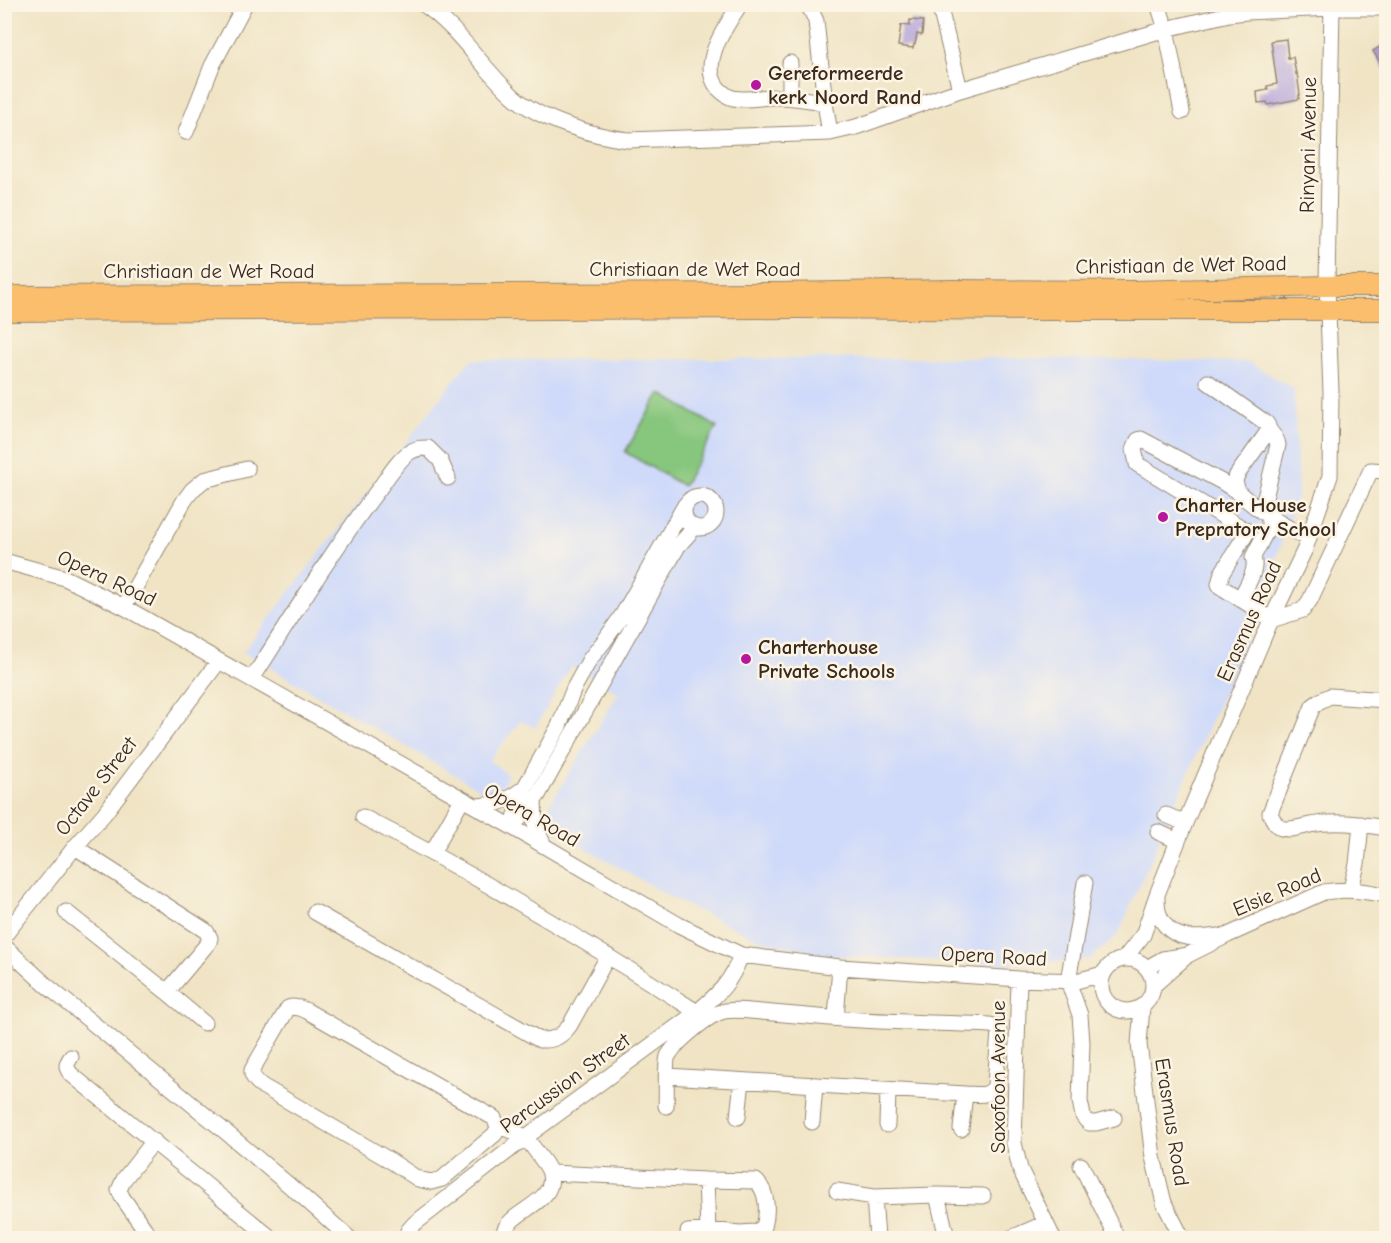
<svg xmlns="http://www.w3.org/2000/svg" width="1391" height="1243" viewBox="0 0 1391 1243" font-family="'Comic Neue',sans-serif">
<style>
.built{fill:#cfdafa}
.green{fill:#87c67d;stroke:#61784e;stroke-width:1.5}
.building{fill:#ab99d8}
.lines{fill:none;stroke-linecap:round;stroke-linejoin:round}
.minor-casing{stroke:#968772;stroke-width:17}
.major-casing{stroke:#968772;stroke-width:22}
.minor{stroke:#fff;stroke-width:15}
.major{stroke:#fabe6d;stroke-width:20}
.poi-dot{fill:#b5179e;stroke:#fcf5e5;stroke-width:2}
.labels{text-anchor:middle;stroke-width:5;stroke-linejoin:round;paint-order:stroke}
.poi-label{font-size:21px;font-weight:bold;fill:#3b2a1e;stroke:#fcf5e5;text-anchor:start}
.street-label{font-size:21px;fill:#3b2a1e;stroke:#fcf5e5}
</style>
<rect width="100%" height="100%" fill="#fcf5e5"/>
<filter id="ink" filterUnits="userSpaceOnUse"><feTurbulence type="fractalNoise" baseFrequency=".0167" numOctaves="2"/><feDisplacementMap in="SourceGraphic" scale="12" xChannelSelector="R" yChannelSelector="G"/><feConvolveMatrix kernelMatrix="1 2 1 2 8 2 1 2 1" color-interpolation-filters="sRGB"/></filter>
<filter id="wash" filterUnits="userSpaceOnUse"><feTurbulence type="fractalNoise" baseFrequency=".008" numOctaves="4" result="noise"/><feDisplacementMap in="SourceGraphic" scale="24" xChannelSelector="R" yChannelSelector="G"/><feGaussianBlur stdDeviation="1.35" result="paint"/><feColorMatrix in="noise" values="0 0 0 0 0 0 0 0 0 0 0 0 0 0 0 0 0 1.4 0 .05"/><feComposite in="paint" operator="in"/></filter>
<g filter="url(#wash)">
<rect width="100%" height="100%" fill="#f0e4c5"/>
<path class="built" d="M1019,358L1248,362L1294,389L1298,494L1253,625L1118,935L1090,959L1005,964L824,955L760,940L672,898L547,826L545,812L619,693L571,666L535,728L521,721L489,760L508,775L501,788L488,794L243,652L470,360Z"/>
<path class="green" d="M660,393L717,427L683,486L625,452Z"/>
<g id="blocks">
<path class="building" d="M910,20L923,21L922,35L917,34L915,44H914L913,48L898,46L901,25L910,26Z
M1286,39L1288,58L1293,57L1296,74L1297,73L1300,95H1299V99L1268,105L1267,102L1258,103L1257,92L1268,90L1267,86L1277,84L1271,41Z
M1386,43V72L1373,51Z"/>
</g>
</g>
<g filter="url(#ink)">
<use href="#blocks" fill-opacity="0" stroke="#968772" stroke-width="1.5"/>
<g class="lines">
<g class="minor-casing">
<path id="minor" d="M423,4C459,28 481,67 513,96C540,120 593,136 628,140L830,133L856,127L960,90L1166,29L1229,14L1246,12L1332,8H1386
M740,4C726,27 698,63 718,88C722,92 727,97 733,98C746,101 761,97 774,97C792,97 808,99 825,103
M806,4L811,10L816,21L825,103L830,133
M939,4L960,90
M1158,4L1166,29L1182,112
M790,63V97
M186,132L212,66L245,4
M1208,382L1266,423C1268,424 1268,427 1269,429C1272,436 1277,436 1278,445L1264,502L1269,521V526L1253,557C1258,571 1246,586 1240,599
M1269,430L1237,475L1235,481L1238,492L1222,482L1141,439L1138,440L1134,449L1137,464L1247,531L1246,534L1222,573L1219,584L1221,587L1253,607L1271,620
M1238,492C1258,511 1283,526 1308,538
M684 512a16 16 0 1 1 32 0a16 16 0 1 1-32 0Z
M4,561L65,578L124,607L512,827L679,925L741,955L840,967L1019,979L1076,981L1103,974
M124,607L184,501L192,490L204,480L247,469
M1271,620L1303,610L1310,600L1371,470L1386,471
M252,679C292,617 330,554 375,494C384,483 398,459 410,452C416,448 421,448 428,448L440,460L448,478
M1386,700L1330,696L1320,701L1313,706L1270,813C1272,818 1275,825 1281,828C1290,831 1301,827 1310,825C1336,820 1360,824 1386,828
M534,800L535,824L544,846
M475,806C497,805 508,801 525,787
M1166,815L1185,823
M363,817C478,876 588,943 697,1012
M519,819L538,795L678,546L695,527
M512,827L525,787L559,726L574,688L590,659L605,640L623,614L685,505
M1158,832L1178,841
M432,853L462,799
M1085,883L1068,981L1080,1015L1082,1043L1080,1101L1083,1116L1086,1120L1089,1123H1096L1114,1118
M1351,889L1357,864L1361,824
M1157,898C1157,909 1158,916 1165,925C1179,942 1200,938 1219,936
M66,912L167,992L209,942L210,938L206,931L75,847
M315,912L540,1040C554,1041 562,1036 570,1025L608,956
M4,936L75,847L104,814L219,661
M4,946L46,985L227,1133L303,1197L349,1238
M1101 985a26 26 0 1 1 52 0a26 26 0 1 1-52 0Z
M1124,959L1143,935L1158,892L1185,823L1271,620L1305,549L1330,476L1331,392L1327,286L1332,4
M1147,968L1163,959L1188,955
M1019,979L1014,1143L1020,1169L1053,1238
M1153,986L1188,955L1228,935L1324,892C1346,888 1364,891 1386,895
M167,992L204,1023
M292,1007L300,1008L307,1011L494,1118L498,1127L495,1134L442,1179L431,1182L418,1179L391,1161L262,1086C257,1082 251,1077 252,1070L288,1008Z
M1142,1007L1139,1044L1153,1157L1164,1203L1182,1238
M836,1018L840,967
M71,1057C66,1064 65,1068 72,1075L271,1238
M666,1106C667,1097 665,1062 668,1056C676,1042 709,1014 725,1011C736,1009 750,1011 761,1012C784,1014 807,1016 830,1018C883,1022 937,1023 990,1025L996,1027L999,1031L995,1086C989,1098 977,1094 965,1094L667,1076
M738,1117L742,1081
M812,1122L815,1085
M887,1125L888,1090
M498,1127C520,1132 525,1135 538,1154C542,1160 549,1167 550,1174C556,1202 515,1209 505,1229C504,1232 504,1235 504,1238
M961,1129L965,1094
M1081,1165L1117,1238
M550,1173L706,1180L756,1181C768,1192 768,1212 764,1227L755,1232L740,1233L708,1230
M837,1191L874,1197L937,1195L983,1196
M937,1195L947,1238
M874,1197L877,1238
M688,1232L708,1230L706,1180
M151,1238L122,1197L119,1190L124,1179L154,1141
M406,1238L408,1231L414,1224L526,1137L697,1012C719,993 731,983 741,955
M1011,1238L1046,1223"/>
</g>
<g class="major-casing">
<path id="major" d="M4,296L779,293L951,290L1132,291L1327,286H1386
M4,311L800,308L1036,310H1386"/>
</g>
<use href="#minor" class="minor"/>
<use href="#major" class="major"/>
</g>
</g>
<g class="poi-dot">
<circle cx="756" cy="85" r="6"/>
<circle cx="1163" cy="517" r="6"/>
<circle cx="746" cy="659" r="6"/>
</g>
<g class="labels">
<g class="poi-label">
<text x="768" y="80">Gereformeerde<tspan x="768" dy="24">kerk Noord Rand</tspan></text>
<text x="1175" y="512">Charter House<tspan x="1175" dy="24">Prepratory School</tspan></text>
<text x="758" y="654">Charterhouse<tspan x="758" dy="24">Private Schools</tspan></text>
</g>
<g class="street-label">
<text transform="translate(1308 145) rotate(-89)" y="7">Rinyani Avenue</text>
<text transform="translate(1181 265) rotate(-1)" y="7">Christiaan de Wet Road</text>
<text x="695" y="276">Christiaan de Wet Road</text>
<text x="209" y="278">Christiaan de Wet Road</text>
<text transform="translate(107 578) rotate(25)" y="7">Opera Road</text>
<text transform="translate(1249 621) rotate(-66)" y="7">Erasmus Road</text>
<text transform="translate(96 786) rotate(-52)" y="7">Octave Street</text>
<text transform="translate(532 815) rotate(30)" y="7">Opera Road</text>
<text transform="translate(1277 892) rotate(-23)" y="7">Elsie Road</text>
<text transform="translate(994 956) rotate(3)" y="7">Opera Road</text>
<text transform="translate(998 1077) rotate(-90)" y="7">Saxofoon Avenue</text>
<text transform="translate(565 1083) rotate(-36)" y="7">Percussion Street</text>
<text transform="translate(1172 1122) rotate(81)" y="7">Erasmus Road</text>
</g>
</g>
<rect width="1391" height="1243" fill="none" stroke="#fcf5e5" stroke-width="24"/>
</svg>
